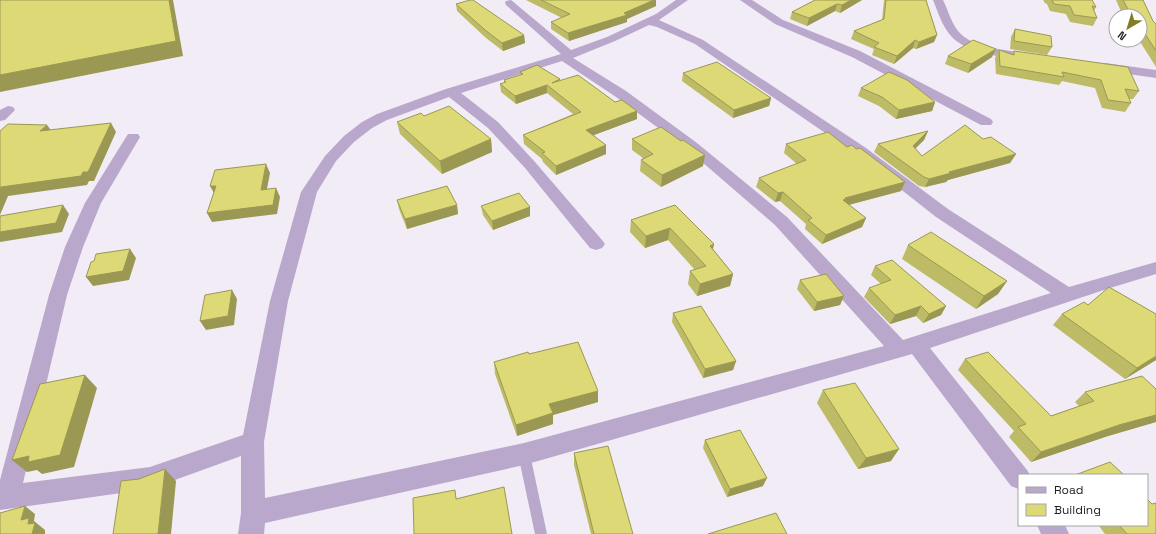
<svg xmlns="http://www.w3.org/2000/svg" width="1156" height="534" viewBox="0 0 1156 534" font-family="'Space Grotesk',sans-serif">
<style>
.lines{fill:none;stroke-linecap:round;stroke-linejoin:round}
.service{fill:#b9a8cc;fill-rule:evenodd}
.minor{fill:#b9a8cc;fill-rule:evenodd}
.wall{fill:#bdbb65}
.shaded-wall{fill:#9a9853}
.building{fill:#dcd976;stroke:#9a9853}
</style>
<rect width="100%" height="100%" fill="#f1ecf6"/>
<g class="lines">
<path class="service" d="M524,449L528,450L530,454L547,534H535L518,454L520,450Z"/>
<path class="minor" d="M511,0L571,50L607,37L656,14L676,0H688L659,20L703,40L866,148L948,209L1069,287L1156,262V274L1110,288L930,348L1027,470L1030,475H1019V489L1011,486L912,354L524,465L265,523L264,534H238L241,513V456L150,489L0,510V480L49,295L65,247L85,203L128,134H138L140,137L101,203L83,247L67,295L23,483L150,467L243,435L270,301L301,192L325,156L344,136L362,122L377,114L446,89L561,54L506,5L505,3L506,1ZM649,25L657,27L695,44L856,154L936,217L1051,293L903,340L787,217L697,143L626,91L573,58L615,41ZM562,61L616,97L687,149L775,225L884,346L524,443L265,498L264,442L288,301L317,192L336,161L354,142L372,128L387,120L449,97L488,128L525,168L590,248L596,250L602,248L605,244L602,240L535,162L498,122L461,93Z
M740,0H752L783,20L860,51L991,119L993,122L991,125H981L852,57L775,24Z
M933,0H943C948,10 951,22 958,31C974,51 1017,50 1040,55L1042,58L1036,62C1013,58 967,55 951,36C942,26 938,12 933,0Z
M1105,63L1156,70V78L1101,70L1099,67L1101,64Z
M8,106L13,107L15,110L5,120L0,121V110Z
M1037,525H1065L1069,534H1041Z"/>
</g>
<path class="wall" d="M526,0H656V6L627,19V22L569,41L551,29V22L562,18Z
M815,0H862L840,13L835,11L807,26L790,19L792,12Z
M884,0H926L937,35L934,42L916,49L913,48L894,64L872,55L874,49L851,39L854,31L882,20Z
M1043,0H1092L1096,7L1094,11L1097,18L1093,26L1070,22L1066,14L1050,11L1047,4L1045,3Z
M1116,0H1143L1153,21L1156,24V67L1139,40H1140V16H1123Z
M456,4L524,35L525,43L503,51L486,38L457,11Z
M1015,29L1052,47L1047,55L1010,49L1011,37Z
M999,50L1012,55L1014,51L1139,91L1133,99H1129L1131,103L1125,112L1102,108L1095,88L1062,81L1059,85L996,74L995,58Z
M948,56L992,57L968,73L945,64Z
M520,72L560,79V80L637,119L594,135L606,154L556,175L543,162L542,159L524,144L523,135L573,114L547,93L516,104L501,92L500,84L504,83V80L520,75Z
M683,73L771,98L769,106L733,118L682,81Z
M861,88L935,102L932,111L896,119L879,106L858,96Z
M424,116L491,139L492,152L442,174L400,134L397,122Z
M928,131L924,140L915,148L922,156L983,139L1016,154L1010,163L948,180L946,182L925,187L919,186L874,152L878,144Z
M632,139L703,166L661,187L640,171L641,160L643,158L632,150Z
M786,144L847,147L856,149L905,182L901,191L849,205L866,218L862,227L822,244L805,229L806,224L780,201L775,202L756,187L759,178L797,164L784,153Z
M397,200L457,205L458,214L407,229L399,209Z
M675,205L714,244L713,249L733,274L730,286L697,296L688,284L690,271L695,270L668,240L645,248L630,232L631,220Z
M481,206L530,207V216L493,230L483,215Z
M908,245L1007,281L998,294L976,309L902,259Z
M875,266L946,306L941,315L923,323L916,316L890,324L864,297L869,288L881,284L871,275Z
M800,280L844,296L840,305L814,311L797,289Z
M1088,305L1156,360L1125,379L1053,325L1062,314Z
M673,313L736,361L733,370L703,378L672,322Z
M529,354L598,402L553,415V424L517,436L495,374L494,362Z
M965,359L1051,416L1079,406L1075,402L1085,392L1156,389V422L1108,436L1031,462L1009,437L1014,431L958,370Z
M823,390L891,461L858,469L817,403Z
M705,440L763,486L727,497L703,448Z
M574,453L633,534H591L574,465Z
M1100,525H1147L1156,534H1105L1099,526Z"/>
<path class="shaded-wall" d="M169,0H173L183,56L0,92V75Z
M654,0H656V6L627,19V22L569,41L568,33L624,13Z
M851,0H862L840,13L842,5Z
M837,4L835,11L807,26L809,18Z
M524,35L525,43L503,51L502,43Z
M937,35L934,42L916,49L919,42Z
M915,40L913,48L894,64L897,56Z
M996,49L992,57L968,73L971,64Z
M547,85V93L516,104L515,96Z
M771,98L769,106L733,118L734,110Z
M935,102L932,111L896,119L899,110Z
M637,111V119L586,138V130Z
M111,123L116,132L94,181H89L87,185L8,196L0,215V189L1,187Z
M47,125L53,133L40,131Z
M928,131L924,140L909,155L913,146Z
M491,139L492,152L442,174L440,161Z
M606,145V154L556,175V166Z
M1016,154L1010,163L948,180L946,182L925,187L929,179L949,172Z
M705,155L703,166L661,187L662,175Z
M266,164L270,173L265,199L261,190Z
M905,182L901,191L844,206L843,200L845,198Z
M210,186H216L215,195Z
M276,188L280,197L277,214L212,222L207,213Z
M783,192L780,201L775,202L778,193Z
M63,205L69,214L62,232L0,242V232Z
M457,205L458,214L407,229L405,219Z
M530,207V216L493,230L492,221Z
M866,218L862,227L822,244L826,235Z
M670,228L668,240L645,248L646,236Z
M714,244L711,256L710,246Z
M130,249L136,258L129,280L93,286L86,277Z
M733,274L730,286L697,296L700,284Z
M1007,281L998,294L976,309L984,296Z
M232,290L237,299L234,325L206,330L200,321Z
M844,296L840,305L814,311L817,302Z
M921,306L916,316L890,324L895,315Z
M946,306L941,315L923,323L929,314Z
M1156,356V360L1125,379L1137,368Z
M736,361L733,370L703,378L705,369Z
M85,375L97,388L74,467L42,474L37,470L27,472L12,460L29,456Z
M598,391V402L553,415V424L517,436L516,425L549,404Z
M1156,415V422L1108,436L1031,462L1041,452L1119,425Z
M899,449L891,461L858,469L866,458Z
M165,469L176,481L171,534H158Z
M767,478L763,486L727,497L730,489Z
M25,506L35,514L34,521L45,530V534H32L21,520Z"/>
<path class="building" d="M0,0H169L176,41L0,75Z
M470,0H473L524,35L502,43L485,30L456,4Z
M541,0H654L624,13L627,15L568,33L551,22L570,14Z
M815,0H851L842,5L837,4L809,18L792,12Z
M886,0H926L937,35L919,42L915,40L897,56L874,47L879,43L854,31L884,19Z
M1052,0H1092L1096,7L1092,6L1097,18L1074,15L1070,6L1054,4Z
M1123,0H1143L1153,21L1156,24V51L1140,26V16H1134L1132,14L1130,13Z
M1015,29L1051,36L1052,47L1014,41Z
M973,40L996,49L971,64L948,56Z
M999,50L1014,55V51L1128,67L1139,91L1125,89L1131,103L1108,100L1101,80L1062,72L1064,77L1000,66Z
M717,62L771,98L734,110L683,73Z
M537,65L560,79L552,83L578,75L615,102L622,100L637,111L586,130L606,145L556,166L542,153L545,152L523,135L581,112L547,85L515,96L500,84L506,82L504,80L523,74L520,72Z
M889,72L907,80L935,102L899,110L882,97L861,88Z
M449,106L491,139L440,161L397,122L421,113L424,116Z
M111,123L88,172H83L81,176L1,187L0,189V131L8,124L47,125L40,131Z
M965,125L983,139L991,137L1016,154L949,172L951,173L929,179L924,177L878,144L928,131L913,146L922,156Z
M661,127L681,141L683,140L705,155L662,175L641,160L653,154L632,139Z
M828,132L847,147L852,145L856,149L860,148L905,182L845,198L846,199L843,200L866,218L826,235L808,220L812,218L783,192L778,193L759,178L806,160L786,144Z
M266,164L261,190L276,188L273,205L207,213L216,186H210L215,170Z
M447,186L457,205L405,219L397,200Z
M519,193L530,207L492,221L481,206Z
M63,205L56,223L0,232V216Z
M675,205L714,244L710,246L733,274L700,284L690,271L706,266L670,228L646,236L631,220Z
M931,232L1007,281L984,296L908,245Z
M130,249L123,271L86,277L91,262L94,261L96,254Z
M892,260L946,306L929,314L921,306L895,315L869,288L891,280L875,266Z
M826,274L844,296L817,302L800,280Z
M1109,287L1156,314V356L1137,368L1062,314L1084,302L1088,305Z
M232,290L228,316L200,321L205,295Z
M701,306L736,361L705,369L673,313Z
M578,342L598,391L549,404L553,413L516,425L494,362L528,352L529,354Z
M988,352L1051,416L1094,401L1085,392L1142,376L1156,389V415L1119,425L1041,452L1018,427L1026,424L965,359Z
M85,375L60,455L28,462L29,456L12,460L40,384Z
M855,383L899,449L866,458L823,390Z
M740,430L767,478L730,489L705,440Z
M608,446L633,534H594L574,453Z
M1110,462L1124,475H1075Z
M165,469L158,534H113L121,481L139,479Z
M504,487L512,534H414L413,498L455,490L456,499Z
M1147,499L1152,504L1156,503V534H1127L1119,525H1147Z
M25,506L21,520L29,518L28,524L35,523L32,534H0V513Z
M776,513L787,534H708Z"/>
<rect x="1018" y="474" width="130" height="52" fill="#ffffff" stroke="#a5a5a6"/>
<rect x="1026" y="487" width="20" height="6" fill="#b9a8cc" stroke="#a5a5a6"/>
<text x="1054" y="494" font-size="12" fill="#1f1e21">Road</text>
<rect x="1026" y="504" width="20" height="12" fill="#dcd976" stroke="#a5a5a6"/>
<text x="1054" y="514" font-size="12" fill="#1f1e21">Building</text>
<g transform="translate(1128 28) rotate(218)"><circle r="19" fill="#ffffff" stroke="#a5a5a6"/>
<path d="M0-3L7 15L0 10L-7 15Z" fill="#817e25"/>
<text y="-6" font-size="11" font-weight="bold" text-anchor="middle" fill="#1f1e21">N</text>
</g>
</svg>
